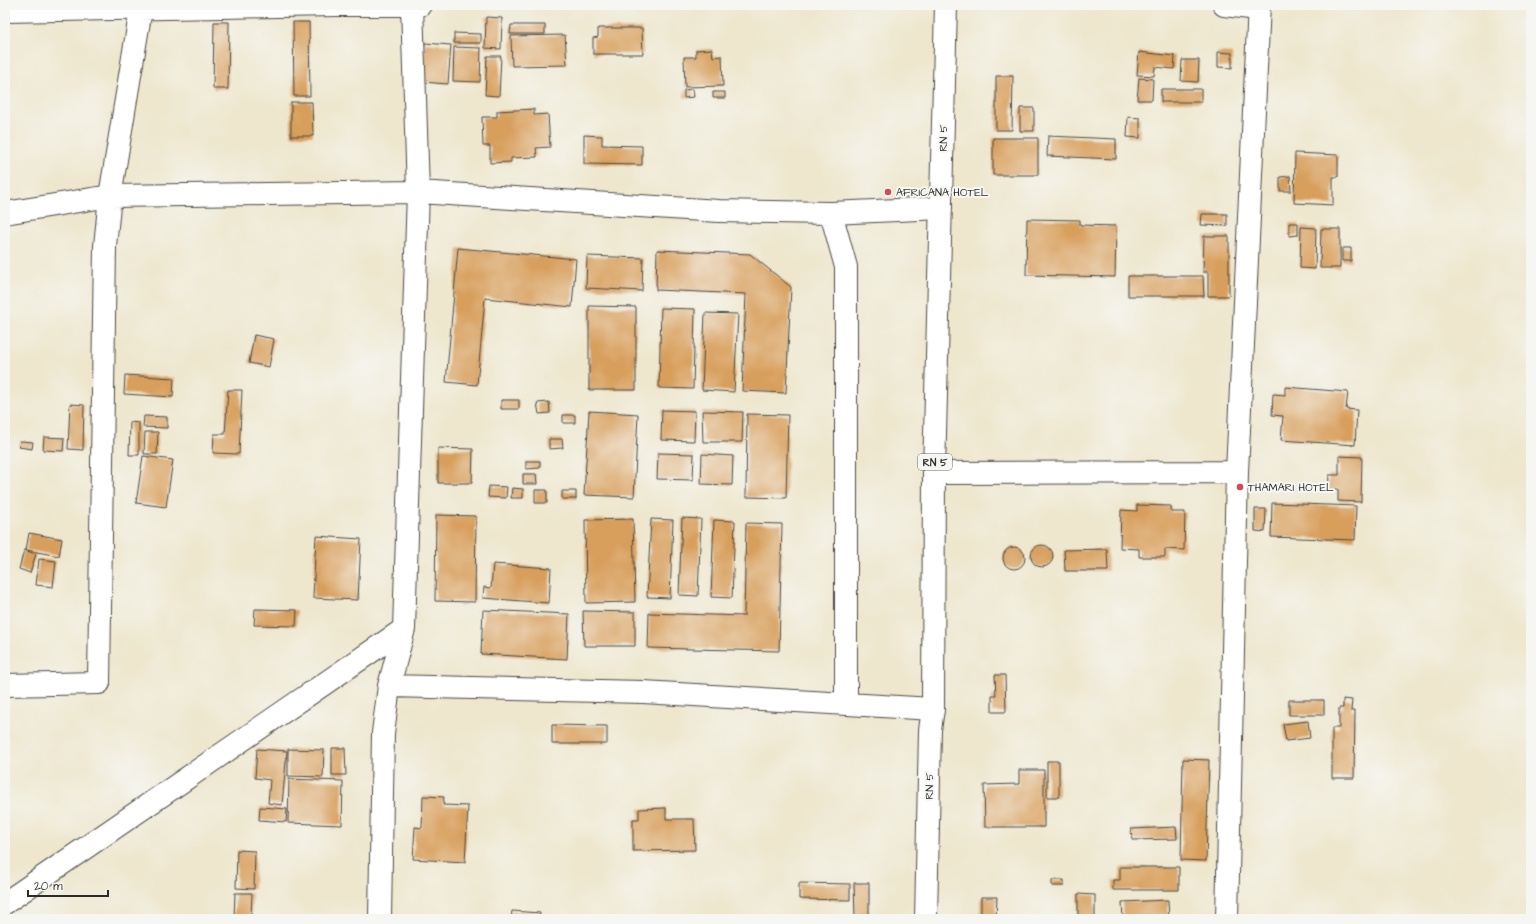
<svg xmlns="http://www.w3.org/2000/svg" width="1536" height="924" viewBox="0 0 1536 924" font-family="'Architects Daughter',sans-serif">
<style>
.building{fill:#d89f5b}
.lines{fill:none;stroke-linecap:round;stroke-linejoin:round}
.minor-casing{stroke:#484743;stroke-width:24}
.major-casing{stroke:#484743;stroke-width:24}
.minor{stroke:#fff;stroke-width:22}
.major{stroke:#fff;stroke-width:22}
.poi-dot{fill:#d1495b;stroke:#f6f6f2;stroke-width:1.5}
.labels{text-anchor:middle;stroke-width:4;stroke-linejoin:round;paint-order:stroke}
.shield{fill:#f6f6f2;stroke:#686867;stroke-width:1}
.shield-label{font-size:10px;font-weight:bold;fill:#2b2b2b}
.street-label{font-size:11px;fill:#2b2b2b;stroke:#f6f6f2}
.poi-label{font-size:11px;fill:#2b2b2b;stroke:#f6f6f2;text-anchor:start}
</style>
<rect width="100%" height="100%" fill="#f6f6f2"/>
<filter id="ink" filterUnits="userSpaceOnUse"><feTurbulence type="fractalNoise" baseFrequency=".025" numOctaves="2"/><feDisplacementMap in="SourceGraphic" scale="8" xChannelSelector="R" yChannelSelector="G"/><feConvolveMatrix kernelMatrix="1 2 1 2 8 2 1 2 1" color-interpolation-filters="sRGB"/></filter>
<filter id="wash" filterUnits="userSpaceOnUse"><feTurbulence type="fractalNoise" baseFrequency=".012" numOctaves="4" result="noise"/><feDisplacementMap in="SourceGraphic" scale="16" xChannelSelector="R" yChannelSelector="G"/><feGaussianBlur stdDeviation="0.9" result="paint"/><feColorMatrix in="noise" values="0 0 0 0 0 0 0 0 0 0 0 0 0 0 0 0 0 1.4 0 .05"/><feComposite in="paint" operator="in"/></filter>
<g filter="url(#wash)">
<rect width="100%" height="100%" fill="#eee7ce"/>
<g id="blocks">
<path class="building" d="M486,17L502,18L501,49L485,48Z
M214,22H229L228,89H213Z
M293,22H309L310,96H294Z
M511,25H545V34H510Z
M598,28H642L643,54H593V38L598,37Z
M454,33L481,34V43H454Z
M565,35L567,65L512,66L511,36Z
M425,43L451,45L448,84L422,82Z
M454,47L481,48L480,82L453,81Z
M712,49L713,57L722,56L723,86L685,87L684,57H696V50Z
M1139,52L1175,56L1174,69L1155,67L1154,76L1137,75Z
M1218,52L1232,53V68L1218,67Z
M487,56H501L499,96L485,95Z
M1182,60H1199L1198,82L1181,81Z
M996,76H1013L1012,130H996Z
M1139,78L1153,79L1152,100H1137Z
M693,89L694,97L684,98V90Z
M1161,89H1201V102H1161Z
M713,92H725V98H713Z
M291,102H312L313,136H291Z
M1020,108H1034V131H1020Z
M534,109V115L548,114L550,147L536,148L537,157L511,158V162L490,163V146H483L482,117H497V111Z
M1128,117L1140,118V138L1127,137Z
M584,135L602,136V145L642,146V165L584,164Z
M1048,136L1116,139V159L1047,156Z
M993,138H1038V175H993Z
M1295,153L1338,155V177H1333V205L1294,203Z
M1290,176L1291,191H1280V177Z
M1202,214H1227V226L1201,225Z
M1027,219L1080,220V225L1116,226L1115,277L1026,275Z
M1289,223H1298V235L1289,236Z
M1301,227L1316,228L1315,269L1300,268Z
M1321,229H1340V268H1320Z
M1204,236H1229V296H1208V272H1203Z
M458,248L576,259L572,307L485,298L477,385L446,382Z
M1342,248H1351V261H1342Z
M657,250L750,254L791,287L786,393L742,391L746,294L656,290Z
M587,256L643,258L642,291L586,288Z
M1128,276H1203L1204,296H1128Z
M589,306L636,307V390H589Z
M661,308L695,309L693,389L659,388Z
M705,313L738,314L734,392L702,390Z
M254,335L274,339L269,367L249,363Z
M125,375L174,378L173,397L124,394Z
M1285,387L1348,392L1346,409L1357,410L1355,445L1281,440L1283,416L1272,415L1273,394L1285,395Z
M228,390H242L239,454L213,453L214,434H225Z
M501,400H519V409H501Z
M549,402L550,413L539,414L537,403Z
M70,404L84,405L83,450L68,449Z
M662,410L695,411L694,441L661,440Z
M589,411L638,414L634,497L584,495Z
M702,411L743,412L742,442H703Z
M747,414L788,415L786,498L746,497Z
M563,415H575V423H563Z
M144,416L167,417V428L143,427Z
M130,422L139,423V455H129Z
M145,432H158L157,454H144Z
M44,437L64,438L63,451L43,450Z
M549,439H562L563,448L549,449Z
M20,441L33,442L32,449L19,447Z
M438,448L473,449L472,483H438Z
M658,453L694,454L693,480L657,479Z
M702,454L733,456L732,485L701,484Z
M143,456L173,460L166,507L136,503Z
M1339,456L1362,457L1361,502L1338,501V489H1328L1329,475H1339Z
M526,461H540V468L526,469Z
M523,474H536L537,484H523Z
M489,486L507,487L506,498L488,497Z
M512,488L523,489V498H511Z
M535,490H547V503H535Z
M562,491H576V499H562Z
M1272,503L1356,506L1355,540L1271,537Z
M1137,505L1171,506V512H1185L1184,550L1165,549V557H1139V549L1120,548L1121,510L1137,511Z
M1255,509H1266L1265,532L1255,531Z
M436,515L476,516L475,602L435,601Z
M682,518L701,519L698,596L679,595Z
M633,519L635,602L586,603L585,520Z
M651,519L673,520L670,598L647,597Z
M714,520L735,521L732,598L711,597Z
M746,523L782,524L779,651L648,648L649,613L744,616Z
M29,533L62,539L59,556L26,550Z
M316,536L361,539L358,600L313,598Z
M1031 556a11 11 0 1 1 22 0a11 11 0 1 1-22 0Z
M1003 558a11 11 0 1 1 22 0a11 11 0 1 1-22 0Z
M1107,549L1108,571H1065L1064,550Z
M24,550L36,554L30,573L19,569Z
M39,559L56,561L53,587L36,585Z
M493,564L551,568L549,603L483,598L484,587L491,588Z
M255,609L297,610L296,626L254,625Z
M483,610L569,614L567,659L481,654Z
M583,611L635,612V646H584Z
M995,675H1005L1006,712H992V696H996Z
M1343,699L1352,700L1351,711H1355L1354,778H1332V728H1339V708H1343Z
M1289,700H1324V715H1289Z
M1308,721L1310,738L1286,741L1283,724Z
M552,725L607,726V744H552Z
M332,748H345L346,775H332Z
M257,749L287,751L282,805L268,803L270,780L255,778Z
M288,749L324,750L323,777L288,776Z
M1183,759L1209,760L1206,861L1181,860Z
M1047,761H1059V797H1047Z
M1019,770H1044V827H985L984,785L1019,784Z
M289,779L343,781L342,825L288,823Z
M423,796L444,797L443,805L468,806L465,862L413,859L415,827L422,828Z
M260,807L287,809L286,822L259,820Z
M666,808V819H694L695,850L633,851V819H639V809Z
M1176,827L1177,839L1132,840L1131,829Z
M237,850L255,851L254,889L236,888Z
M1120,867H1179V890H1113V880H1120Z
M1052,880H1064V886H1052Z
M799,883L850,884V900L799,899Z
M854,883H869V919H855Z
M235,893H252L251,919H234Z
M1078,894L1095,895V919H1078Z
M981,897H997L996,919H981Z
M1168,900L1169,919H1123L1122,902Z
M512,911L540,913L539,919H511Z"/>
</g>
</g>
<g filter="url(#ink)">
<use href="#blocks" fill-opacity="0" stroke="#484743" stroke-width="1"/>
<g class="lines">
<g class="minor-casing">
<path id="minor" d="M1224,5L1259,9
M5,11L336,5H420
M5,213L110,196L418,192L719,211L831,213L941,208
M831,213L846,267V704
M934,473L1237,472
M5,685L99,683L105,246L110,196L141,9
M389,686L643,692L933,709
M5,903L404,629
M380,919L383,733L389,686L404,629L418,192L412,5
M1227,919L1237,472L1259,5"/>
</g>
<g class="major-casing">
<path id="major" d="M926,919L930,730L933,709L934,473L946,5"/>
</g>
<use href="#minor" class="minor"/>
<use href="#major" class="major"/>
</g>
</g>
<g class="poi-dot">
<circle cx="888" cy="192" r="4"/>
<circle cx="1240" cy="487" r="4"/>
</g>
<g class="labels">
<rect class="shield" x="918" y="454" width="34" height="16" rx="3"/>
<g class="shield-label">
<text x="935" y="466">RN 5</text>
</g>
<g class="street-label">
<text transform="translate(943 138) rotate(-89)" y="4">RN 5</text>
<text transform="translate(929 786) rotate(-89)" y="4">RN 5</text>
</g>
<g class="poi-label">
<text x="896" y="196">AFRICANA HOTEL</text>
<text x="1248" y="491">THAMARI HOTEL</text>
</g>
</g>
<rect width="1536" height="924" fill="none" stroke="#f6f6f2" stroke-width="20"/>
<path d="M28 890v6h80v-6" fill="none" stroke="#2b2b2b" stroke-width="2"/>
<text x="34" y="890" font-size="12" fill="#2b2b2b" stroke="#f6f6f2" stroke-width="3" paint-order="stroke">20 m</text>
</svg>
